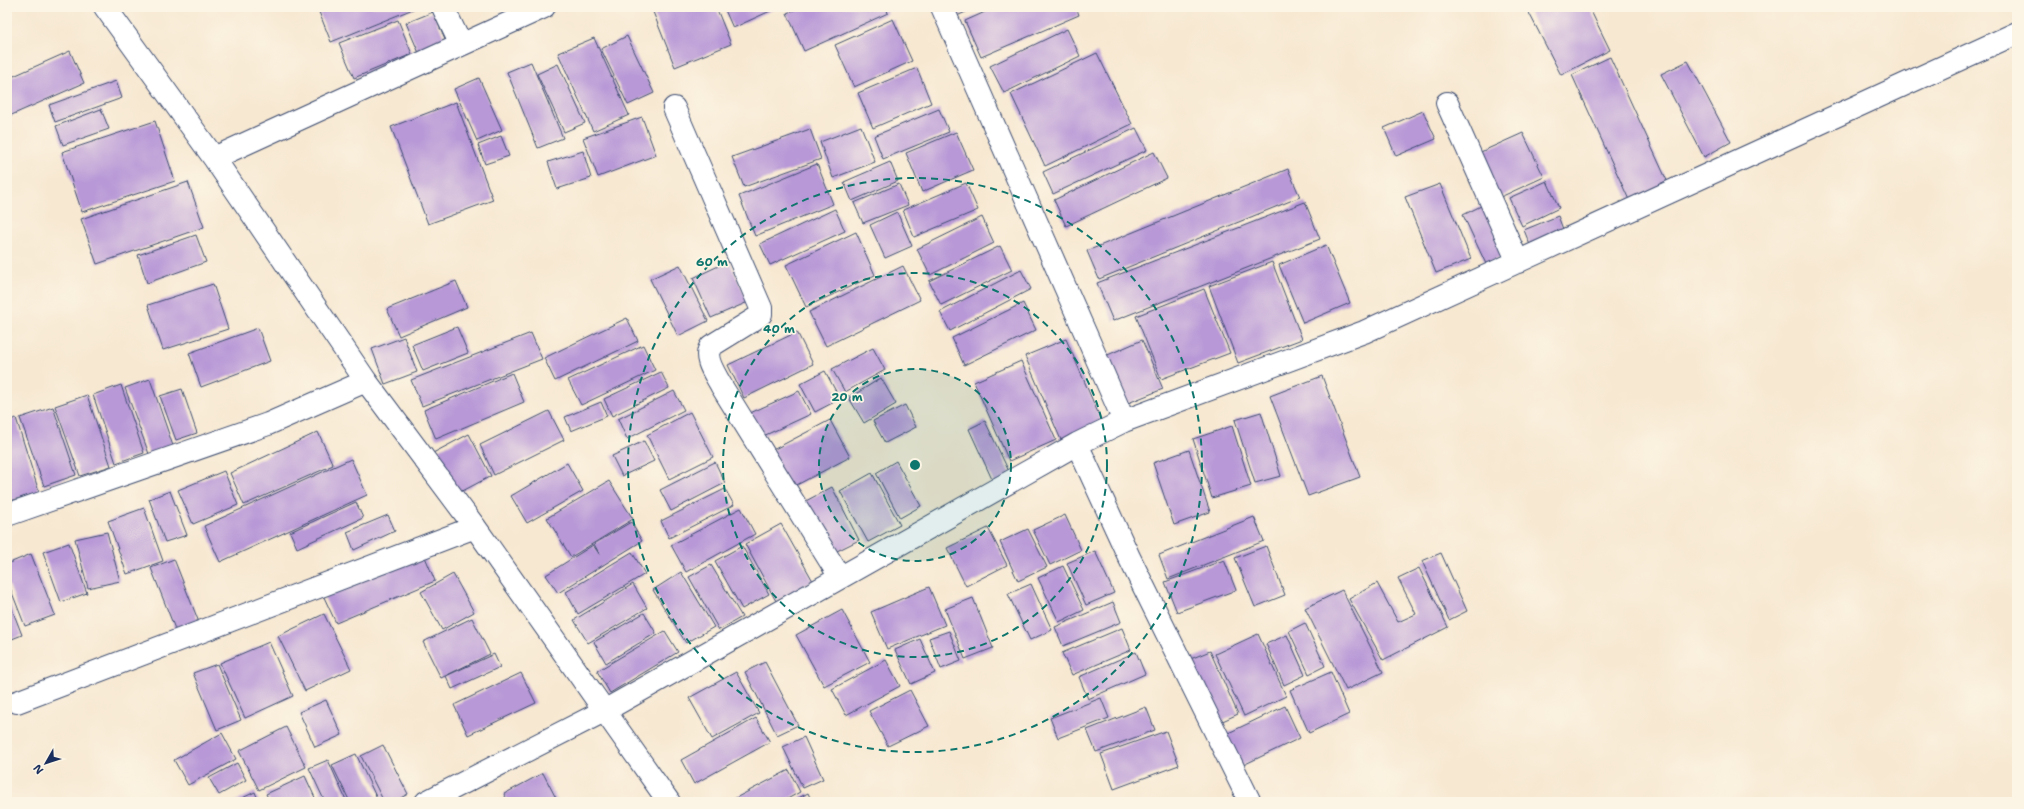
<svg xmlns="http://www.w3.org/2000/svg" width="2024" height="809" viewBox="0 0 2024 809" font-family="'Shantell Sans',sans-serif">
<style>
.building{fill:#b898d7}
.lines{fill:none;stroke-linecap:round;stroke-linejoin:round}
.street-casing{stroke:#3c4b6f;stroke-width:24}
.street{stroke:#fff;stroke-width:22}
.ring{fill:none;stroke:#0f766e;stroke-width:2;stroke-dasharray:7 5}
.centre{fill:#0f766e;stroke:#fcf5e5;stroke-width:2}
.ring-label{font-size:12px;text-anchor:middle;font-weight:bold;fill:#0f766e;stroke:#fcf5e5;stroke-width:3.5;stroke-linejoin:round;paint-order:stroke}
</style>
<rect width="100%" height="100%" fill="#fcf5e5"/>
<filter id="ink" filterUnits="userSpaceOnUse"><feTurbulence type="fractalNoise" baseFrequency=".025" numOctaves="2"/><feDisplacementMap in="SourceGraphic" scale="8" xChannelSelector="R" yChannelSelector="G"/><feConvolveMatrix kernelMatrix="1 2 1 2 8 2 1 2 1" color-interpolation-filters="sRGB"/></filter>
<filter id="wash" filterUnits="userSpaceOnUse"><feTurbulence type="fractalNoise" baseFrequency=".012" numOctaves="4" result="noise"/><feDisplacementMap in="SourceGraphic" scale="16" xChannelSelector="R" yChannelSelector="G"/><feGaussianBlur stdDeviation="0.9" result="paint"/><feColorMatrix in="noise" values="0 0 0 0 0 0 0 0 0 0 0 0 0 0 0 0 0 1.4 0 .05"/><feComposite in="paint" operator="in"/></filter>
<g filter="url(#wash)">
<rect width="100%" height="100%" fill="#f7e8d1"/>
<g id="blocks">
<path class="building" d="M317,7H418L331,42Z
M651,7H716L731,44L675,67Z
M731,7H779L733,28L725,10Z
M801,7H886L888,13L804,51L787,13Z
M945,7H977L950,19Z
M996,7H1076L1079,15L981,57L965,21Z
M1526,7H1589L1610,50L1561,75Z
M433,12L449,49L422,60L406,23Z
M893,19L912,61L854,87L835,45Z
M398,20L412,54L354,78L339,43Z
M1067,29L1080,56L1004,93L990,66Z
M627,36L654,93L628,105L601,49Z
M594,38L629,115L593,131L558,53Z
M70,51L84,83L7,117V79Z
M1097,53L1132,124L1045,166L1011,94Z
M1610,57L1669,185L1630,202L1572,75Z
M1688,61L1731,142L1704,157L1661,74Z
M531,62L563,138L538,148L507,72Z
M558,64L585,123L564,132L537,74Z
M917,68L931,103L873,128L858,93Z
M479,78L502,130L477,141L454,89Z
M116,81L122,98L55,122L49,105Z
M456,102L493,200L428,224L391,127Z
M101,109L109,129L63,145L56,126Z
M939,109L949,132L883,159L874,136Z
M1423,111L1436,139L1396,156L1384,128Z
M642,117L656,155L598,177L583,138Z
M155,121L175,181L82,212L62,152Z
M861,126L875,162L833,178L820,142Z
M1136,128L1147,150L1053,194L1043,172Z
M810,129L821,159L744,187L732,157Z
M956,132L973,170L922,192L906,153Z
M1523,133L1544,177L1494,200L1474,155Z
M501,136L509,156L485,164L478,145Z
M583,151L591,178L557,189L548,162Z
M1154,152L1167,178L1066,226L1054,200Z
M890,162L898,181L852,201L844,182Z
M817,164L833,204L755,236L739,196Z
M1288,169L1300,197L1099,279L1087,251Z
M1547,181L1559,208L1522,226L1509,198Z
M188,182L204,227L97,264L81,219Z
M966,183L978,210L914,237L903,210Z
M899,184L908,205L863,223L854,203Z
M1440,184L1471,259L1436,273L1405,197Z
M1305,202L1320,239L1113,321L1097,283Z
M1485,204L1508,254L1486,264L1463,215Z
M835,209L845,231L770,265L760,244Z
M897,212L912,246L885,258L870,225Z
M1558,216L1566,237L1532,250L1524,230Z
M982,217L994,243L930,275L917,249Z
M856,232L875,275L806,307L786,265Z
M196,235L206,262L147,283L138,255Z
M1326,245L1350,303L1303,323L1279,265Z
M1000,246L1012,270L941,305L929,281Z
M729,261L748,302L711,318L693,278Z
M1272,262L1302,339L1238,363L1209,286Z
M680,265L708,321L678,336L650,279Z
M903,266L920,300L826,346L809,312Z
M1021,270L1031,289L950,331L940,312Z
M456,281L467,307L399,336L387,309Z
M213,284L228,329L163,350L148,305Z
M1204,289L1230,353L1161,379L1136,316Z
M1023,303L1036,330L964,365L952,338Z
M627,318L638,341L555,381L544,358Z
M457,327L468,353L423,371L412,345Z
M258,328L270,361L201,387L189,353Z
M797,332L813,364L744,398L728,365Z
M531,333L542,359L422,406L411,380Z
M404,337L417,372L385,384L372,349Z
M1066,339L1102,422L1061,440L1025,356Z
M1142,340L1163,389L1123,405L1103,357Z
M643,345L655,370L581,405L568,380Z
M873,348L885,370L845,392L832,369Z
M1021,361L1056,440L1009,461L974,382Z
M825,371L840,399L815,412L800,384Z
M661,372L669,388L612,416L604,399Z
M512,373L524,402L436,439L424,410Z
M1322,376L1360,477L1308,496L1270,396Z
M881,378L896,404L864,423L849,398Z
M150,379L173,446L149,454L125,388Z
M121,385L144,453L116,463L93,395Z
M182,389L197,433L176,440L160,396Z
M674,391L684,410L627,439L618,419Z
M799,391L811,414L759,438L748,414Z
M87,395L111,466L80,476L55,406Z
M601,402L607,416L571,431L565,417Z
M905,405L916,427L885,443L873,421Z
M53,407L76,475L44,486L20,418Z
M549,411L564,440L494,475L480,445Z
M690,412L713,457L669,479L647,435Z
M1261,412L1281,476L1255,483L1235,420Z
M16,418L39,492L7,502V421Z
M830,420L850,457L789,489L769,452Z
M985,421L1013,480L996,488L969,429Z
M1232,426L1251,486L1212,498L1193,439Z
M318,432L333,465L244,505L230,473Z
M469,434L491,476L455,495L433,453Z
M644,441L654,461L622,476L612,456Z
M1189,450L1210,512L1174,525L1153,463Z
M351,459L367,495L220,562L204,526Z
M896,461L921,506L900,518L876,473Z
M715,462L725,483L671,511L660,490Z
M567,463L583,491L527,523L511,496Z
M224,471L238,505L193,524L178,490Z
M872,473L900,525L868,542L840,491Z
M609,481L633,519L571,557L547,518Z
M832,487L859,540L831,554L804,502Z
M725,489L734,505L669,538L661,521Z
M170,491L187,535L165,542L149,499Z
M356,502L363,518L297,548L290,532Z
M144,508L163,561L127,574L108,521Z
M741,508L755,534L686,572L671,545Z
M388,515L395,531L354,550L347,532Z
M1065,515L1081,550L1050,565L1033,530Z
M1254,517L1264,541L1168,579L1159,555Z
M631,522L642,541L558,593L546,575L593,545L600,555L594,544Z
M781,524L813,581L776,601L745,544Z
M988,528L1007,565L966,586L947,548Z
M1028,529L1047,567L1018,581L1000,542Z
M107,532L120,581L88,588L75,539Z
M69,543L87,593L61,602L43,552Z
M742,546L769,594L742,609L715,561Z
M1266,546L1285,595L1255,607L1235,558Z
M1095,551L1114,593L1086,605L1067,563Z
M423,552L435,581L336,623L323,595Z
M632,552L645,574L578,614L566,592Z
M1441,553L1467,611L1449,620L1422,561Z
M31,554L55,615L25,626L7,580V564Z
M174,559L200,625L177,634L151,568Z
M1224,560L1236,590L1177,612L1165,582Z
M711,565L742,617L719,630L689,577Z
M1063,566L1084,610L1059,622L1038,578Z
M1419,568L1448,627L1383,660L1349,599L1377,583L1398,622L1416,614L1398,578Z
M681,572L714,627L686,643L653,590Z
M453,574L474,612L442,630L421,592Z
M633,584L647,608L588,643L574,620Z
M1031,584L1052,630L1030,640L1008,594Z
M929,587L945,625L887,649L871,612Z
M1342,590L1383,672L1346,690L1305,608Z
M7,596L22,635L7,641Z
M973,598L993,648L965,659L945,609Z
M1113,602L1121,622L1063,646L1055,627Z
M842,610L870,662L824,686L796,635Z
M644,613L656,633L606,663L594,642Z
M324,614L351,669L305,691L278,636Z
M472,618L490,654L441,678L423,642Z
M1305,623L1325,666L1309,674L1289,631Z
M1122,628L1131,650L1072,675L1062,653Z
M665,631L678,652L610,693L597,671Z
M949,631L961,661L941,669L929,638Z
M1258,634L1286,696L1244,716L1215,654Z
M1287,635L1305,675L1284,685L1266,644Z
M920,639L935,673L911,684L895,650Z
M269,642L293,696L245,718L220,663Z
M1210,651L1238,714L1216,724L1188,660Z
M1136,652L1145,674L1088,699L1079,677Z
M494,654L500,667L452,689L446,676Z
M886,660L900,686L846,715L832,689Z
M765,662L798,725L777,735L745,672Z
M217,664L241,720L217,730L193,673Z
M736,672L759,713L712,739L689,698Z
M1331,672L1349,714L1309,733L1290,690Z
M521,673L536,703L468,735L454,705Z
M910,690L929,726L888,746L869,711Z
M1101,698L1109,718L1058,738L1050,718Z
M326,700L342,735L315,747L299,712Z
M1285,706L1300,738L1237,768L1222,736Z
M1146,707L1155,730L1096,752L1087,730Z
M756,718L770,742L694,784L681,760Z
M286,727L306,767L259,790L239,751Z
M1166,731L1179,765L1114,789L1101,754Z
M222,733L236,759L188,785L174,760Z
M804,737L823,779L803,788L783,747Z
M383,745L408,794L393,802H384L361,756Z
M356,754L378,801L375,802H350L332,765Z
M328,760L347,802H325L309,768Z
M237,763L246,780L219,795L209,778Z
M789,770L800,792L782,802H728Z
M543,773L558,802H508L504,794Z
M305,776L317,802H270L266,794Z
M255,792L259,802H234Z
M808,793L812,802H791Z"/>
</g>
</g>
<g filter="url(#ink)">
<use href="#blocks" fill-opacity="0" stroke="#3c4b6f" stroke-width="1"/>
<g class="lines">
<g class="street-casing">
<path id="street" d="M105,7L214,158L366,381L475,527L669,802
M443,7L461,45
M942,7L1124,421
M1447,103L1518,262
M674,108L761,308V314L758,317L711,346C702,358 716,375 722,387L840,577
M214,158L544,7
M1077,444L1129,557L1250,802
M7,515L268,424L366,381
M17,702L475,527
M426,802L604,711L1077,444L1124,421L1364,332L2017,33"/>
</g>
<use href="#street" class="street"/>
</g>
</g>
<circle cx="915" cy="465" r="96" fill="#0f766e" fill-opacity=".12"/>
<g class="ring">
<circle cx="915" cy="465" r="96"/>
<circle cx="915" cy="465" r="192"/>
<circle cx="915" cy="465" r="287"/>
</g>
<circle cx="915" cy="465" r="6" class="centre"/>
<g class="ring-label">
<text x="712" y="266">60 m</text>
<text x="779" y="333">40 m</text>
<text x="847" y="401">20 m</text>
</g>
<rect width="2024" height="809" fill="none" stroke="#fcf5e5" stroke-width="24"/>
<g transform="translate(46 763) rotate(231)" stroke="#fcf5e5" stroke-width="3" paint-order="stroke">
<path d="M0-3L7 15L0 10L-7 15Z" fill="#1b2f5e"/>
<text y="-6" font-size="11" font-weight="bold" text-anchor="middle" fill="#1b2f5e">N</text>
</g>
</svg>
